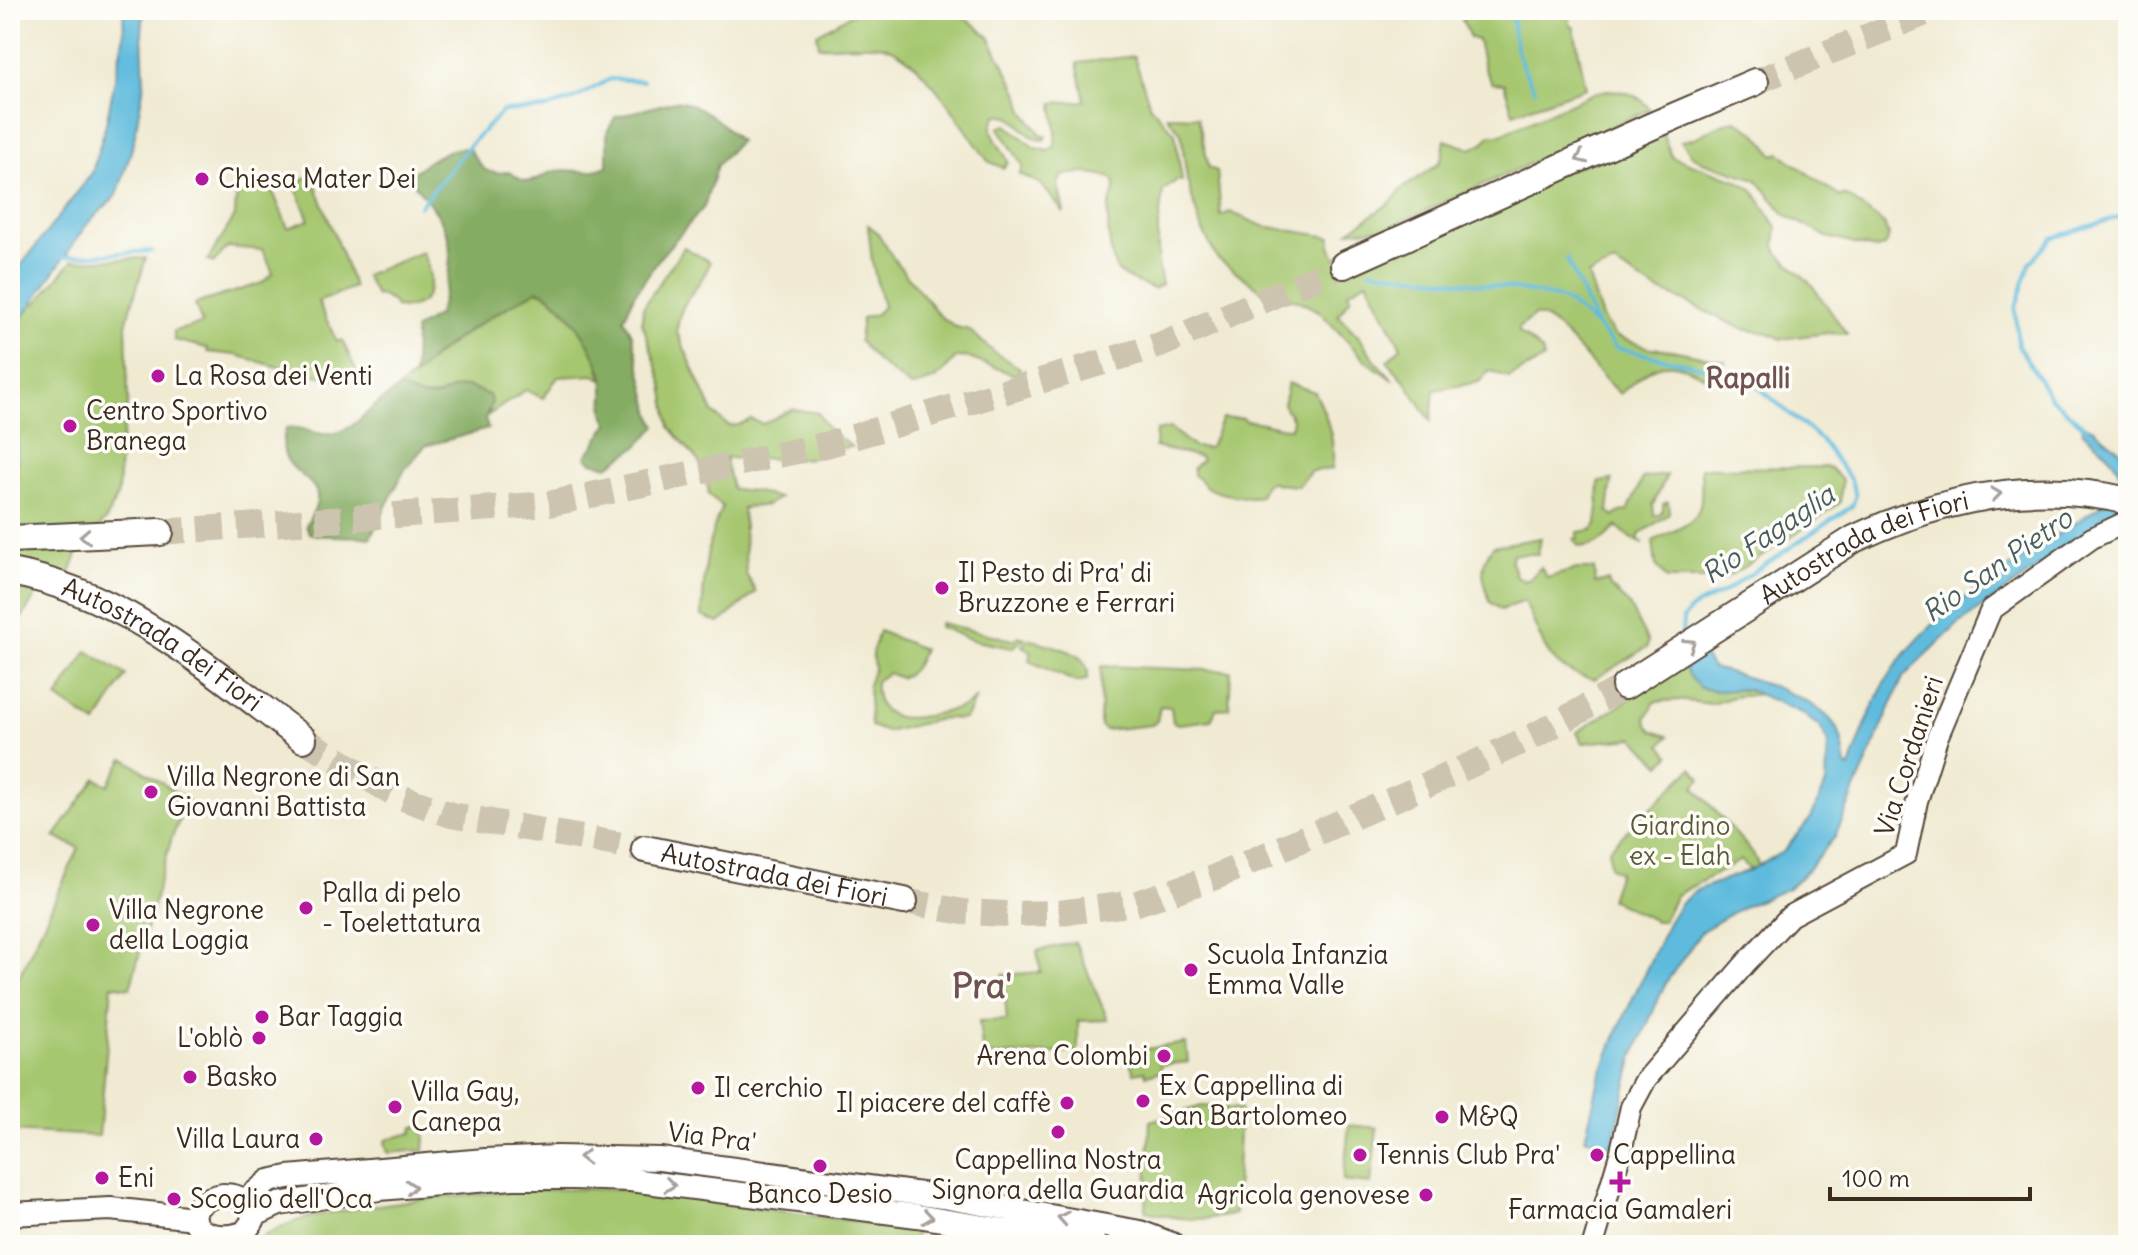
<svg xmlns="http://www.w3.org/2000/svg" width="2138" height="1255" viewBox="0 0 2138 1255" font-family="Delius,sans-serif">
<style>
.green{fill:#a6c770;stroke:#707847;stroke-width:2}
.forest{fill:#84ac62;stroke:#606b40;stroke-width:2}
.water{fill:#5fbbdd;stroke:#4d727e;stroke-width:2}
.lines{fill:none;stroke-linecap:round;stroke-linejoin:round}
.stream{stroke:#5fbbdd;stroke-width:4}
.highway-tunnel{stroke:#ccc4ae;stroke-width:26;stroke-dasharray:26 13;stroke-linecap:butt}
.secondary-casing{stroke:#564739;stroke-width:24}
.primary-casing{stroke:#564739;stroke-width:26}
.highway-casing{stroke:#564739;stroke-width:30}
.secondary{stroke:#fff;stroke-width:20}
.primary{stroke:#fff;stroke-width:22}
.highway{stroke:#fff;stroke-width:26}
.oneway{stroke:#a79f9a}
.poi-dot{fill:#b5179e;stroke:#fdfcf7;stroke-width:3}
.labels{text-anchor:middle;stroke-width:7;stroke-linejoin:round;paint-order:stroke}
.poi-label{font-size:26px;fill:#3b2a1e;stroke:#fdfcf7;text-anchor:start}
.street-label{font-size:26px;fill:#3b2a1e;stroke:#fdfcf7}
.park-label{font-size:26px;fill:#5b5937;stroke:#fdfcf7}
.neighbourhood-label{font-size:28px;font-weight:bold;fill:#705252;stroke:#fdfcf7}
.water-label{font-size:28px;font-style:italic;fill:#485d61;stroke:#fdfcf7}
.district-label{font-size:34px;font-weight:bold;fill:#705252;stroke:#fdfcf7}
</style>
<rect width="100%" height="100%" fill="#fdfcf7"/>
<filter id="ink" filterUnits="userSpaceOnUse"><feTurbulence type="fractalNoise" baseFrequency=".0125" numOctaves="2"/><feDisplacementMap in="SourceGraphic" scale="16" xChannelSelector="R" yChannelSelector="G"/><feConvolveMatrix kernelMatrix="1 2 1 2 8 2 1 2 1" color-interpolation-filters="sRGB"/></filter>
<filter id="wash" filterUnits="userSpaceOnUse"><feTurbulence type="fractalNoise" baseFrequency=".006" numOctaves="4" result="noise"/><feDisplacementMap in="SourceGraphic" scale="32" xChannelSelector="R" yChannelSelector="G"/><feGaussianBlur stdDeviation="1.8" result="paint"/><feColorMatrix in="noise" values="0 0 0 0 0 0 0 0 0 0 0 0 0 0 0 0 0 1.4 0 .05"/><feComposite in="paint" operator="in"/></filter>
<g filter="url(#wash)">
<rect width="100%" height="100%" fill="#f0ead2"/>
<path class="green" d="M859,10H951L975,25L989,37L1019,94L1024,111L1042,136H1046L1044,140C1024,140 1018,112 997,115C983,132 1002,145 1008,162L1003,168L988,161C964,129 922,55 883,46C871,43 834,47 819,46L817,34Z
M1458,10H1573L1569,23L1574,28L1586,88L1513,113L1504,84L1492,83L1484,68L1478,40L1470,38Z
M1134,56L1150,106L1175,133L1182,181L1177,180L1163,191L1158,229V263L1162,285L1154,289C1143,284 1127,280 1119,272C1109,263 1106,217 1110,204C1112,194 1117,191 1114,180C1102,172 1073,171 1061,177L1058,184L1064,213L1041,184L1019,174L1023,166L999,128L1007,125L1033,147L1048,151L1055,146L1056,130L1053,103L1085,101L1077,63Z
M1607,90C1626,91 1638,94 1650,109L1388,228L1349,231L1391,202L1402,189L1438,164L1442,157L1445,140L1471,149L1483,143L1491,135H1499L1594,93Z
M1167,116L1198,117L1209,168L1217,171L1221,216L1230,212L1263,226L1331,237L1330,246L1336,258L1663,134L1672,157L1736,180L1753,190L1777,227L1775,246L1778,253L1811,284L1847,334L1828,333L1781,339L1769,333L1742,329L1678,298L1658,291L1614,264L1588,275L1602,318L1615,336L1650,348L1672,350L1725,361L1711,380C1665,355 1657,361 1620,394C1598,376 1560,319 1535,315L1519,328V332L1542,351L1544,359L1509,378L1489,370L1479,382L1434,390L1431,421L1405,381L1387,361L1401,347L1367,281L1348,292L1351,298L1338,315L1360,338L1376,362L1394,381L1365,360L1319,311L1297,300L1265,293L1217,258L1200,225L1187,180L1181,133Z
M1736,120L1756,133L1774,155L1780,153L1840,197L1843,195L1850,198L1884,224L1889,235C1886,244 1885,248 1875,249L1827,237L1786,215L1756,179L1703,162L1692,155L1681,141C1701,140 1716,122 1736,120Z
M312,175L354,287L318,302L337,342L342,340L358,374L355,383L278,367L236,355L208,352L207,348L174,340V331L202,324L195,304L262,283L273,273L263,250L228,247L213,263L208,260L235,216L237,180L273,192L288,228L309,220L294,183Z
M868,225L877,232L895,261L940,316L956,327L969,330L995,353L1020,368L1019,373L1015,375L966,357L956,358C936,380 939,379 911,387L878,362L859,341L862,318L876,314L883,307L872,262Z
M684,247L710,262C702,289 679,296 677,332L713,413L729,426L738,425L751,419L763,424L792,409L818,413L828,429L852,447L838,448L813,458L799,459L725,458L732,489L753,491L779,498L767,505L743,508L746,574L756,592L719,623L702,616C704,580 705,538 723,507L709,495L706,474L699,462L670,427L663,385L642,322L643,307Z
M422,252C436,278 434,313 395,307L393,302L380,295L376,296L365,275Z
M146,258L126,324L128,402L120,449L118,494L106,520L80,547L69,576L10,562L16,488L20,321L32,304H36L72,261Z
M537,290C556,294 586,335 595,354C598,362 600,370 602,379L594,375L558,377L543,398L526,390L484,418L490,411L440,396L419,397L399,388L446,347L484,321Z
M1288,383L1315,392C1326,414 1337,443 1332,469L1311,471L1298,486L1277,484L1271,481L1265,484L1260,496C1248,499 1218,494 1208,488C1203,484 1198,478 1193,475V468L1202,460L1200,457L1155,447L1156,431L1170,428L1194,447L1208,448L1211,445L1222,418H1243L1246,421C1262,420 1275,429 1291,428L1292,419L1283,404Z
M1829,467L1842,480L1840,503L1786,541L1724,579H1667L1656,565L1653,541C1700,518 1703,523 1701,468Z
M1667,475L1653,505L1654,515H1659L1663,511V504L1668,502L1669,514L1639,535V540L1644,544L1630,538L1617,526C1606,538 1595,550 1578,546L1574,539L1578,538V532L1592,530L1597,524L1599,482L1612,480L1608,511L1614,516L1620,512L1628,511L1643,478Z
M1541,538L1538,554H1513L1511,561L1516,576L1525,581L1531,578L1541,567L1547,578L1577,569H1594L1595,583L1608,581L1610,587L1628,603L1648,642L1647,647L1595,679C1543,671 1544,640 1524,601L1501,610L1490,602C1483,580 1478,565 1493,546Z
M10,588L37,593L11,636H10Z
M940,623L1013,640L1019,636L1025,638L1012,648L975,641L939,627Z
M879,631L923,649C918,662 914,673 900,678L888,673L876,681C873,720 903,722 934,714C951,710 963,710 976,698L965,719L944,718L887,732L871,726L868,685L874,668L872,653Z
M1029,639C1046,645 1095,650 1087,680L1076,682L1029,661L1031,651L1022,646Z
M87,651L126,675L96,724L57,698Z
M1683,665C1704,704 1728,682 1761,694L1733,697L1712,704L1676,700L1655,702L1646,718C1648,731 1657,733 1669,736L1661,745L1670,755L1661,765L1634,738L1583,743L1577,732Z
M1101,666L1231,671L1229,708L1216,709L1211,720L1179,724L1173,722L1171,707L1160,706L1157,721L1152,725L1105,730L1100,726Z
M124,758L188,800L172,837L130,988L112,985L99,1136L10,1131V996L79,848L54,837L96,778L108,785Z
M1692,768L1701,779L1694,787L1753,853L1759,866L1750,870L1741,860L1676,895L1663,921H1655L1610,899L1619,872L1610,867L1609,849Z
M1075,942L1108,1020L1078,1021V1052L983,1056L979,1021L1007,1020L1003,975L1041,972L1037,951Z
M1186,1043L1188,1062L1160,1065L1161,1072L1146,1075L1145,1071L1134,1073L1126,1052Z
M1202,1106L1240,1109L1235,1214C1200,1222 1180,1220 1146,1211L1150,1121Z
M420,1125L425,1135L424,1150L388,1153L385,1142L388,1139L412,1133L413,1128Z
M1349,1125L1377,1128L1371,1184L1343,1181Z
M573,1189L651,1190L657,1194L917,1230L912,1245H251C285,1217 329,1213 372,1206C438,1196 505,1191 573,1189Z"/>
<path class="forest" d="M675,101C701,103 721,122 739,141L717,165L704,207L661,256L634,295L624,319L632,334L652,417L657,426L638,446L608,466L592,462L586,457L609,423C600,411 605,401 604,387C603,359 564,296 537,290C494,314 447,339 414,377L415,329L438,315C445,293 455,256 447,234C440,212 421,194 408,176C424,165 448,144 469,149C483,169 483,175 509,172C514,175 520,180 526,181C537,183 546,172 556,171C575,168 587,176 607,166V132L615,117Z
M460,387H469L489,395L492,403L485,418L488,429L425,446L405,469L370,538C349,534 329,539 309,533L306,526C309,519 316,509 317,501C321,473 271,475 286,428C302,425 313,436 330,434C348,432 356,423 368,412C377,403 389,396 399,388C411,393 427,402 441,395C448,391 451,389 460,387Z"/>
<path class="water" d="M123,10H144L142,33L144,84L133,145L117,195L88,223L20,321L16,488L10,542V293L17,271L92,173L106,124L124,34Z
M2082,424L2094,429L2128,457V504L1956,626L1903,677L1835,837L1801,877L1787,889L1743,907L1702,931L1665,984L1634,1055L1612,1146L1585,1138L1599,1079L1618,1030L1668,923L1680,904L1697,890L1750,870L1784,851L1811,818L1826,784L1828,742L1821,728L1802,713L1747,689L1718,691L1700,688L1691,679L1683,665L1702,653L1712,668C1746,676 1821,697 1838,730C1843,740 1844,755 1846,766L1850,768C1861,736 1872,702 1891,673C1930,614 1997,576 2054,537C2066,529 2113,499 2118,490C2130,467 2097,445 2083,432Z"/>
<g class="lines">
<path class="stream" d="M1512,10C1513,44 1518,61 1535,90
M420,206L475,139L503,111L543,109L572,100L610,79L643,81
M63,257L152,251
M1567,259L1597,326L1616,348L1702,367L1752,382L1820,439L1850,479L1856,495L1852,506L1724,592L1692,608L1683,619L1682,637
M1369,270L1510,288L1556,297L1569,303L1596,325
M2086,428L2050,397L2018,345L2015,310L2030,263L2052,238L2128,214"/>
</g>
</g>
<g filter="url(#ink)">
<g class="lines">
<path class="highway-tunnel" d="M1755,82L1933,10
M160,532L549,504L830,444L1160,345L1344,265
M303,739L400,797L451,815L645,849
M904,901L963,912L1006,914L1058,913L1137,903L1213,878L1431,783L1534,736L1625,686"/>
<g class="secondary-casing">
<path id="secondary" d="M1593,1245L1621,1151L1631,1107L1646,1079L1745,964L1790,916L1906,854L1917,801L1937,738L1991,610L2092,538L2128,521"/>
</g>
<g class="primary-casing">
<path id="primary" d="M223,1195C241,1195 252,1202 253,1221L244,1233C191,1249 175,1202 223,1195Z
M245,1201L269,1181L288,1177L485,1160L557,1157L660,1159L943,1197L1140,1232L1174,1245
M10,1214L110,1209L195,1218
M253,1216L279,1204L379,1189L513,1178H573L630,1180L917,1216L1096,1245"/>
</g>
<g class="highway-casing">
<g id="highway">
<path d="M1344,265L1652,126L1755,82"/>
<path d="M10,539L160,532"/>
<path id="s1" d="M10,572C124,592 213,672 303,739"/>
<path id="s2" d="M1625,686L1854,539C1940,498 2034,479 2128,501"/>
<path id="s3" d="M645,849L904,901"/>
</g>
</g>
<use href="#secondary" class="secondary"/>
<use href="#primary" class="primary"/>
<use href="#highway" class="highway"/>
</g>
<defs><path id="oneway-chevron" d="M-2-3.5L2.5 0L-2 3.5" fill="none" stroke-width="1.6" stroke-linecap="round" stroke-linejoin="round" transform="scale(2)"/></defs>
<g class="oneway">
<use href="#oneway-chevron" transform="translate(1581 158) rotate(156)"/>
<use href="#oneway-chevron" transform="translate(1996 494) rotate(-7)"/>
<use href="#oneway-chevron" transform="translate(85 536) rotate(177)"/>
<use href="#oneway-chevron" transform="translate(1690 644) rotate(-33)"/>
<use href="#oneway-chevron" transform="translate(584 1157) rotate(-180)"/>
<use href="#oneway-chevron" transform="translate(670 1185) rotate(7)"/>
<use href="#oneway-chevron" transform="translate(411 1187) rotate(-5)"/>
<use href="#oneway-chevron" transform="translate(928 1217) rotate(8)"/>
<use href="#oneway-chevron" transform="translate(1063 1218) rotate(-170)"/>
</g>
</g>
<g class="poi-dot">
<circle cx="202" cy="179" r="8"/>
<circle cx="158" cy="376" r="8"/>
<circle cx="70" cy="426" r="8"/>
<circle cx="942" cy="588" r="8"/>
<circle cx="151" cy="792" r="8"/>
<circle cx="306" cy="908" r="8"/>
<circle cx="93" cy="925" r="8"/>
<circle cx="1191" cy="970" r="8"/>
<circle cx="262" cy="1017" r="8"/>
<circle cx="259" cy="1038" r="8"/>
<circle cx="1164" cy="1056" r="8"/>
<circle cx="190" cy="1077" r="8"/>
<circle cx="698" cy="1088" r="8"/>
<circle cx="1143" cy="1101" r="8"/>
<circle cx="1067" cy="1103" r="8"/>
<circle cx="395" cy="1107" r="8"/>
<circle cx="1442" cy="1117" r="8"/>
<circle cx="1058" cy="1132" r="8"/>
<circle cx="316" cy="1139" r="8"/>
<circle cx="1360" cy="1155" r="8"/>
<circle cx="1597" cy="1155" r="8"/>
<circle cx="820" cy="1166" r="8"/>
<circle cx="102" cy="1178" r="8"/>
<path d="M1616 1170h8v8h8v8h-8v8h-8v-8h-8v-8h8z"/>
<circle cx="1426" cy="1195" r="8"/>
<circle cx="174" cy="1199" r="8"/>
</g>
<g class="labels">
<g class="poi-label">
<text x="218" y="188">Chiesa Mater Dei</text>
<text x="174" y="385">La Rosa dei Venti</text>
<text x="86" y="420">Centro Sportivo<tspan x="86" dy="30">Branega</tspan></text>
<text x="958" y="582">Il Pesto di Pra' di<tspan x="958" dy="30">Bruzzone e Ferrari</tspan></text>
<text x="167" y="786">Villa Negrone di San<tspan x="167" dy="30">Giovanni Battista</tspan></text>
<text x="322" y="902">Palla di pelo<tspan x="322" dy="30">- Toelettatura</tspan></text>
<text x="109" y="919">Villa Negrone<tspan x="109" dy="30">della Loggia</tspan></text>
<text x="1207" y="964">Scuola Infanzia<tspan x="1207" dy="30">Emma Valle</tspan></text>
<text x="278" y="1026">Bar Taggia</text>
<text x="243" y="1047" text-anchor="end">L'oblò</text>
<text x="1148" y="1065" text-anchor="end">Arena Colombi</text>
<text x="206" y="1086">Basko</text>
<text x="1159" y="1095">Ex Cappellina di<tspan x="1159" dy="30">San Bartolomeo</tspan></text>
<text x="714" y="1097">Il cerchio</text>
<text x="411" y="1101">Villa Gay,<tspan x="411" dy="30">Canepa</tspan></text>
<text x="1051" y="1112" text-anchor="end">Il piacere del caffè</text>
<text x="1458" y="1126">M&amp;Q</text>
<text x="300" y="1148" text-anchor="end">Villa Laura</text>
<text x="1376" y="1164">Tennis Club Pra'</text>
<text x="1613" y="1164">Cappellina</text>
<text x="1058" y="1169" text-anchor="middle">Cappellina Nostra<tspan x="1058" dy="30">Signora della Guardia</tspan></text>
<text x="118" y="1187">Eni</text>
<text x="820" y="1203" text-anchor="middle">Banco Desio</text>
<text x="1410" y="1204" text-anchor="end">Agricola genovese</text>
<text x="190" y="1208">Scoglio dell'Oca</text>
<text x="1620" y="1219" text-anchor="middle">Farmacia Gamaleri</text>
</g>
<g class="street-label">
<text dy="9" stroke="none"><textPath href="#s2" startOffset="278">Autostrada dei Fiori</textPath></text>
<text dy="9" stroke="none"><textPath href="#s1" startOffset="170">Autostrada dei Fiori</textPath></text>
<text transform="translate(1909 756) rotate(-72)" y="9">Via Cordanieri</text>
<text dy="9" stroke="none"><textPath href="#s3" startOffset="132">Autostrada dei Fiori</textPath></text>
<text transform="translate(712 1137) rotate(7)" y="9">Via Pra'</text>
</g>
<g class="park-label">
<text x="1680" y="835">Giardino<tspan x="1680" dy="30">ex - Elah</tspan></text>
</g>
<g class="neighbourhood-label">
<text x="1748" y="388">Rapalli</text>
</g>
<g class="water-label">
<text transform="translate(1768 534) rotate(-34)" y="10">Rio Fagaglia</text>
<text transform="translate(1997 565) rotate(-35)" y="10">Rio San Pietro</text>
</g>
<g class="district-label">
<text x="982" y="998">Pra'</text>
</g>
</g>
<rect width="2138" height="1255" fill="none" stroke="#fdfcf7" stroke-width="40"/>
<path d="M1830 1187v12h200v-12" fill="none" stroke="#3b2a1e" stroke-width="4"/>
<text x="1842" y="1187" font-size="24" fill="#3b2a1e" stroke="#fdfcf7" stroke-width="6" paint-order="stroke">100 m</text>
</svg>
